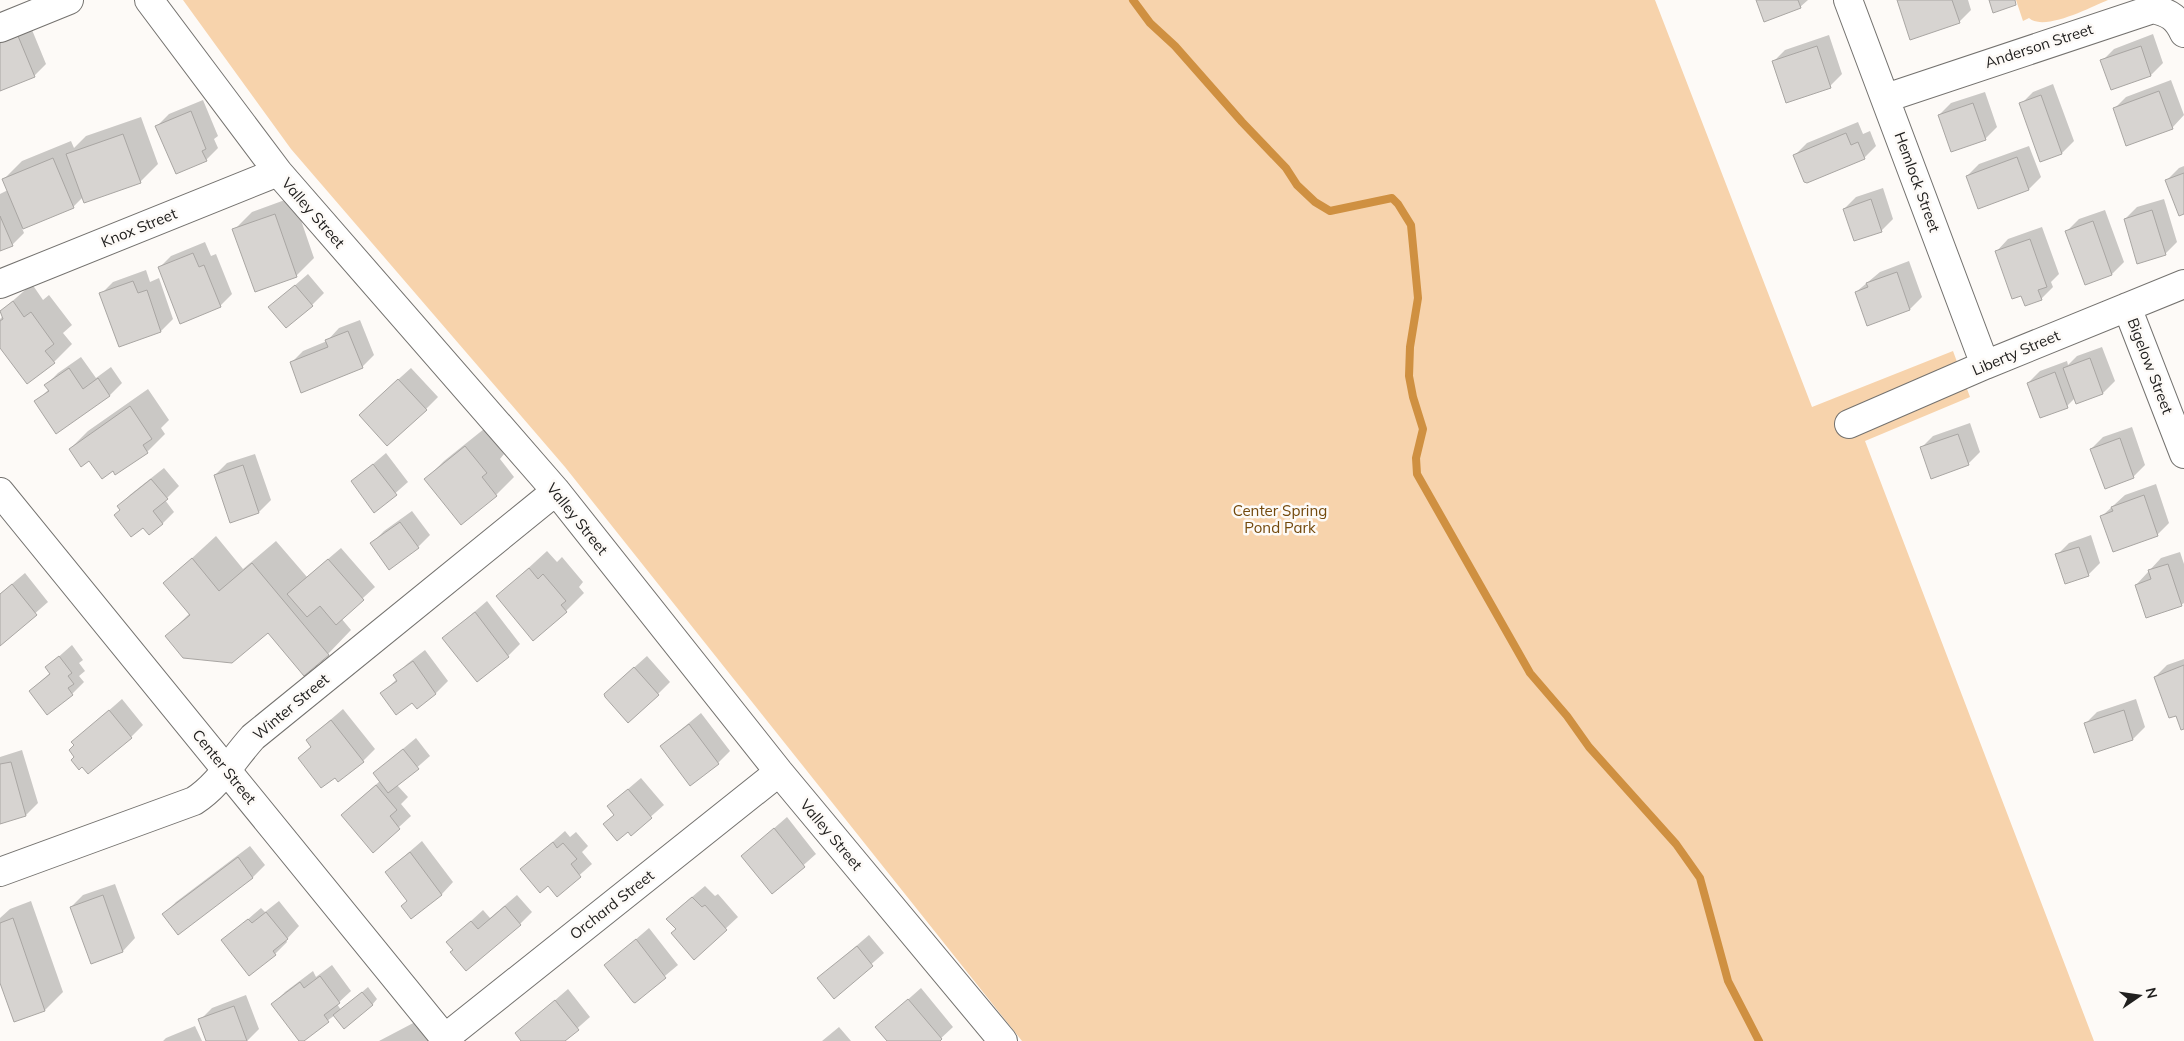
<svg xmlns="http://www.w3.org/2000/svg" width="2184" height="1041" viewBox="0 0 2184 1041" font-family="Mulish,sans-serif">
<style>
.green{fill:#f7d3ac}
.shadow{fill:#0003}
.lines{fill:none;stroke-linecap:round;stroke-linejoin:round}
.stream{stroke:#cf9041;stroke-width:8}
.building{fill:#d7d4d1;stroke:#a9a6a3}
.minor-casing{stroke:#74726f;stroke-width:30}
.major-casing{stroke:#74726f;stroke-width:30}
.minor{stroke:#fff;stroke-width:28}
.major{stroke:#fff;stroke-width:28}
.labels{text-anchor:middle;stroke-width:5;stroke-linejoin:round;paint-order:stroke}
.street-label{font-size:15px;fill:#21201f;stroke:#fdfaf7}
.park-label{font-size:15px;fill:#73490c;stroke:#fdfaf7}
</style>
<rect width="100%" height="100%" fill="#fdfaf7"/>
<path class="green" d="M183,0H1655L1812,407L1953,351L1970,397L1865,441L2094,1041H1022L565,467L291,149Z
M2016,0H2108C2091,7 2044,32 2029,18L2023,21Z"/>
<path class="shadow" d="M1757,0H1808L1800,7Z
M1898,0H1968L1971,10L1959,22Z
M30,25L46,64L34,76L0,90V37Z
M2153,34L2163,63L2151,75L2112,89L2102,61L2114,49Z
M1829,35L1842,74L1830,86L1773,62L1785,50Z
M2171,80L2184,115L2172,128L2114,109L2126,97Z
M2053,84L2074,141L2062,153L2021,104L2033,92Z
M1985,92L1997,127L1985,139L1939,115L1951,103Z
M203,100L218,136L214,139L218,148L206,160L157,126L169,114Z
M141,117L158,164L140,182L83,197L73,207L22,228L24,233L12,245L0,250V194L8,190L4,179L22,161L71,141L74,148L86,136Z
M1858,122L1863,134L1870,131L1876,146L1864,158L1795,155L1807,143Z
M2029,146L2041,177L2029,189L1967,176L1979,164Z
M2184,166V213L2167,180L2179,168Z
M1883,188L1893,219L1881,231L1844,209L1856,197Z
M293,197L314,258L296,276L234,230L252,212Z
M2164,199L2177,242L2165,254L2125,219L2137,207Z
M2105,210L2124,262L2112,274L2067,231L2079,219Z
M2042,227L2059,274L2051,282L2053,287L2041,299L2022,294L1996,252L2008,239Z
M205,242L211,256L216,254L232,294L220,306L159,268L171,256Z
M1909,261L1922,297L1910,309L1856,292L1880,272Z
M146,270L150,282L159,278L173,319L161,331L119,345L101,294L113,282Z
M308,274L324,293L312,305L270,307Z
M32,284L43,300L49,295L72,325L63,333L72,344L54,362L0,346V319L3,316L0,312Z
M360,320L374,355L362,367L291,363L303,351L327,341L339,328Z
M2102,347L2115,381L2103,393L2075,398L2067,406L2028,383L2040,371L2067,361L2068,365L2077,356Z
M81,357L96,378L111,367L122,383L110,395L36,402L49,389L46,385L58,373Z
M411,368L438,397L426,409L372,403Z
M148,389L169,420L161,428L165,434L147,452L116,474L113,470L70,449L88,431Z
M1970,423L1980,452L1968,464L1921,448L1933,436Z
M2132,427L2145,465L2133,477L2091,449L2103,437Z
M484,429L504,454L500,459L514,477L496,495L461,523L426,479L444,461Z
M386,453L408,482L375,511L353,481Z
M255,454L271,500L259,512L231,521L215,475L227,463Z
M164,468L179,486L165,500L174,512L162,524L121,510L119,506L131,494Z
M2156,484L2169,523L2157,535L2102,516L2125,495Z
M412,511L430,535L418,547L372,543L384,531Z
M2091,535L2100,563L2088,575L2057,555L2069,543Z
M216,536L243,569L276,541L307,577L341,548L375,587L341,618L351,630L328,654L268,631L167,636L190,613L165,583Z
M547,551L557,562L562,557L583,582L579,587L584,593L566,611L498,596Z
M2180,552L2184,564V603L2181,605L2136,585L2161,558Z
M25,573L48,602L0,644V594Z
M487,601L520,644L508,656L444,638Z
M72,645L83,660L79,663L85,671L79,676L84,682L72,694L30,691L51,672L47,667Z
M425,650L448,681L436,693L413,701L382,693L397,679L395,676L407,664Z
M647,656L670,682L658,694L618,682Z
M2184,659V727L2155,677L2167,665Z
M122,699L143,725L131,737L76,756V745L73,742Z
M2136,699L2145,727L2133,739L2085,724L2097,712Z
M343,709L375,749L363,761L335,776L299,758L312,746L307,740Z
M701,713L730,751L718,763L661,746Z
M416,738L430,756L397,785L408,797L401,804L411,816L373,851L342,815L380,781L374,773Z
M22,750L38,803L26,815L0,822V757Z
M641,778L664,805L631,834L628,830L604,824L615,814L608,806Z
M787,817L816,854L772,893L742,856Z
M565,831L570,837L576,832L588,846L582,852L592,864L557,895L548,885L522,869Z
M422,841L453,882L442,894L411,918L408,901L386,872Z
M250,846L265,865L253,877L178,934L164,914L176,902Z
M115,884L135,938L123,951L92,962L71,907L83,895Z
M705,886L715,896L718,894L738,917L694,958L677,929L680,907Z
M517,895L532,912L520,924L454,950L448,942L483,910L490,918Z
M31,901L63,992L45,1010L0,979V918L10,909Z
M279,901L299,926L286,940L287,942L275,954L250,975L223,941L261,908L265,912Z
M649,928L678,965L635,1001L605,966Z
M869,935L884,953L834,997L819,978Z
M332,965L351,991L337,1004L341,1010L368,987L377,999L372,1005L335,1015L300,1041L273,1004L285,992L313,971L316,977Z
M921,988L953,1027L938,1041H888L877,1027Z
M568,989L590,1017L563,1041H522L516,1034Z
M246,995L259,1029L247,1041H208L200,1020L212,1008Z
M419,1020L436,1041H379Z
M195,1026L202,1041H163L166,1038Z
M839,1027L851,1041H822Z"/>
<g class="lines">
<path class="stream" d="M1133,0L1150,23L1175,46L1242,122L1286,168L1297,185L1315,202L1330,211L1392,198L1398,204L1411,225L1418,298L1410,347L1409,376L1413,397L1423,429L1416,458L1417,474L1530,673L1567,716L1589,747L1676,844L1700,878L1728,981L1759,1041"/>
</g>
<path class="building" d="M1756,0H1798L1801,8L1764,22Z
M1897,0H1952L1960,23L1910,40Z
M1989,0H2015L2016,5L1993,13Z
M18,36L35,77L0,91V43Z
M1817,46L1831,88L1786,103L1772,61Z
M2141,46L2151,76L2111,90L2100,60Z
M2159,91L2173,129L2126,146L2113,108Z
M2041,95L2062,154L2040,162L2019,103Z
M1973,103L1986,140L1951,152L1938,115Z
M191,111L206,149L202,151L207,161L176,174L155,126Z
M1846,133L1851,145L1858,142L1865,159L1807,183L1804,182L1793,155Z
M123,134L141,183L84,203L66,154Z
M2017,157L2029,190L1978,209L1966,176Z
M53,158L74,208L23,229L2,179Z
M2184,173V214L2179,216L2165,180Z
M1871,199L1882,232L1854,241L1843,209Z
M2152,210L2166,255L2137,264L2124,219Z
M275,214L297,277L255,292L232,229Z
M0,216L13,246L0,251Z
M2093,221L2112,275L2085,285L2065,231Z
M2030,239L2047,287L2038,290L2042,300L2025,306L2021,296L2012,299L1995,251Z
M193,253L199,267L204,265L221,307L180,324L158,267Z
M1897,272L1910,310L1867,326L1855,292L1868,287L1866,283Z
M133,281L138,293L147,290L161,332L119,347L99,293Z
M295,285L313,306L286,328L268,307Z
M13,301L24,317L31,312L54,344L45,351L55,363L27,384L0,348V321L3,319L0,311Z
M348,331L363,368L301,393L290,362L328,347L325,340Z
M2090,358L2103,394L2076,404L2063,368Z
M69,368L83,389L98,378L110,396L56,434L34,401L49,391L44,385Z
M2055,372L2068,408L2040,418L2027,383Z
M398,379L427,410L387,446L359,415Z
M130,406L152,439L143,445L148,453L115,475L113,471L102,479L89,461L81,467L69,449Z
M1958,434L1969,465L1931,479L1920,447Z
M2120,438L2134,478L2105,489L2090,449Z
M465,446L487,473L482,477L497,496L461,525L424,479Z
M373,464L397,495L374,513L351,481Z
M243,465L259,513L230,523L214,475Z
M151,479L168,499L153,511L163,524L149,535L143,528L131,537L114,515L120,510L117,506Z
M2144,495L2158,536L2113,552L2100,516L2113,511L2111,507Z
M400,522L419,548L389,570L370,543Z
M2079,547L2089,576L2065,584L2055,554Z
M192,558L219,591L252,563L329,655L304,676L268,633L232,663L183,658L165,636L190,615L163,583Z
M328,559L364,600L336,625L320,606L307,617L287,594Z
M2168,564L2182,606L2146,618L2135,585L2151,579L2148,570Z
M529,568L538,579L543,574L566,601L561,605L567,612L533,641L496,596Z
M12,584L37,615L0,646V594Z
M475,612L509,657L477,682L442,638Z
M59,656L72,673L68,676L74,684L68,688L73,695L47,715L29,691L50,674L45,667Z
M413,661L436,694L417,709L412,703L396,715L380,693L397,681L393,675Z
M2184,665V729L2181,730L2176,716L2169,718L2154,677Z
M634,667L659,695L628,723L605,697L604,694Z
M109,710L132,738L88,774L82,767L79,770L71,760L74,757L69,750L74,745L71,742Z
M2124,710L2133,740L2094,753L2084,723Z
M331,720L364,762L338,782L335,778L321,788L298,758L311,747L306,740Z
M689,724L719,764L690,786L660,746Z
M403,749L419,769L388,793L373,773Z
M11,762L26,816L0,824V764Z
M376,785L397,810L390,816L400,829L373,853L341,815Z
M628,789L652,818L631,836L628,832L617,841L603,824L614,815L607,806Z
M774,828L805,867L772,894L741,856Z
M553,842L557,848L563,843L577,859L571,864L581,877L557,897L548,886L540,893L520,869Z
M410,852L442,895L411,919L401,906L407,901L385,872Z
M238,857L253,878L178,935L162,914Z
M103,895L123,952L91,964L70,907Z
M692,897L702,907L705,905L727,930L694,960L671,933L676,929L666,919Z
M505,906L521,925L466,971L450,952L453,950L446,942L471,921L478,929Z
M266,912L288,939L273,951L276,955L249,976L221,940L248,919L252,923Z
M13,918L45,1011L14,1022L0,983V923Z
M636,939L666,978L635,1003L633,1002L604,965Z
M857,946L873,966L834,999L817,978Z
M320,976L340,1003L324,1015L329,1022L304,1041H299L271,1004L300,982L304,988Z
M362,992L373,1005L344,1029L333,1015Z
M908,999L942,1039L940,1041H887L875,1027Z
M555,1000L579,1030L565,1041H521L515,1033Z
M234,1006L247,1041H206L198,1019Z"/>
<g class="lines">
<g class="minor-casing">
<path id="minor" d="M149,0L278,172L556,491L779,772L1003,1041
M1848,0L1985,365
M0,28L69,0
M1886,98L2153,9C2170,13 2177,18 2184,33
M0,284L278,172
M2127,307L2184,454
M1849,424L1985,365L2184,284
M0,872L194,801C219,785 233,759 253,737L556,491
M445,1038L779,772"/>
</g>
<g class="major-casing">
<path id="major" d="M0,492L447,1041"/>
</g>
<use href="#minor" class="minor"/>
<use href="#major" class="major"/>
</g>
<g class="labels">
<g class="street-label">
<text transform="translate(2039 46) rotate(-18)" y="5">Anderson Street</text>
<text transform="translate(1917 182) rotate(70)" y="5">Hemlock Street</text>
<text transform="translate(313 213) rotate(49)" y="5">Valley Street</text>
<text transform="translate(139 228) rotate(-22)" y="5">Knox Street</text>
<text transform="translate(2016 353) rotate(-23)" y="5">Liberty Street</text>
<text transform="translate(2150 366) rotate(69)" y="5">Bigelow Street</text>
<text transform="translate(577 519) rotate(51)" y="5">Valley Street</text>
<text transform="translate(291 707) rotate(-40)" y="5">Winter Street</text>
<text transform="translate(224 767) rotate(51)" y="5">Center Street</text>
<text transform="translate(831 835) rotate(50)" y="5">Valley Street</text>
<text transform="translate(612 905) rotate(-38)" y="5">Orchard Street</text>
</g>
<g class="park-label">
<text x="1280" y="516">Center Spring<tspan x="1280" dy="17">Pond Park</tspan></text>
</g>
</g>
<g transform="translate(2139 996) rotate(77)" stroke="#fdfaf7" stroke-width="4" paint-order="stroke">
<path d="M0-4L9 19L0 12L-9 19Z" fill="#21201f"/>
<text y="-8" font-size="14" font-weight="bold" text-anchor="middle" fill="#21201f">N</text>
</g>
</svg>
